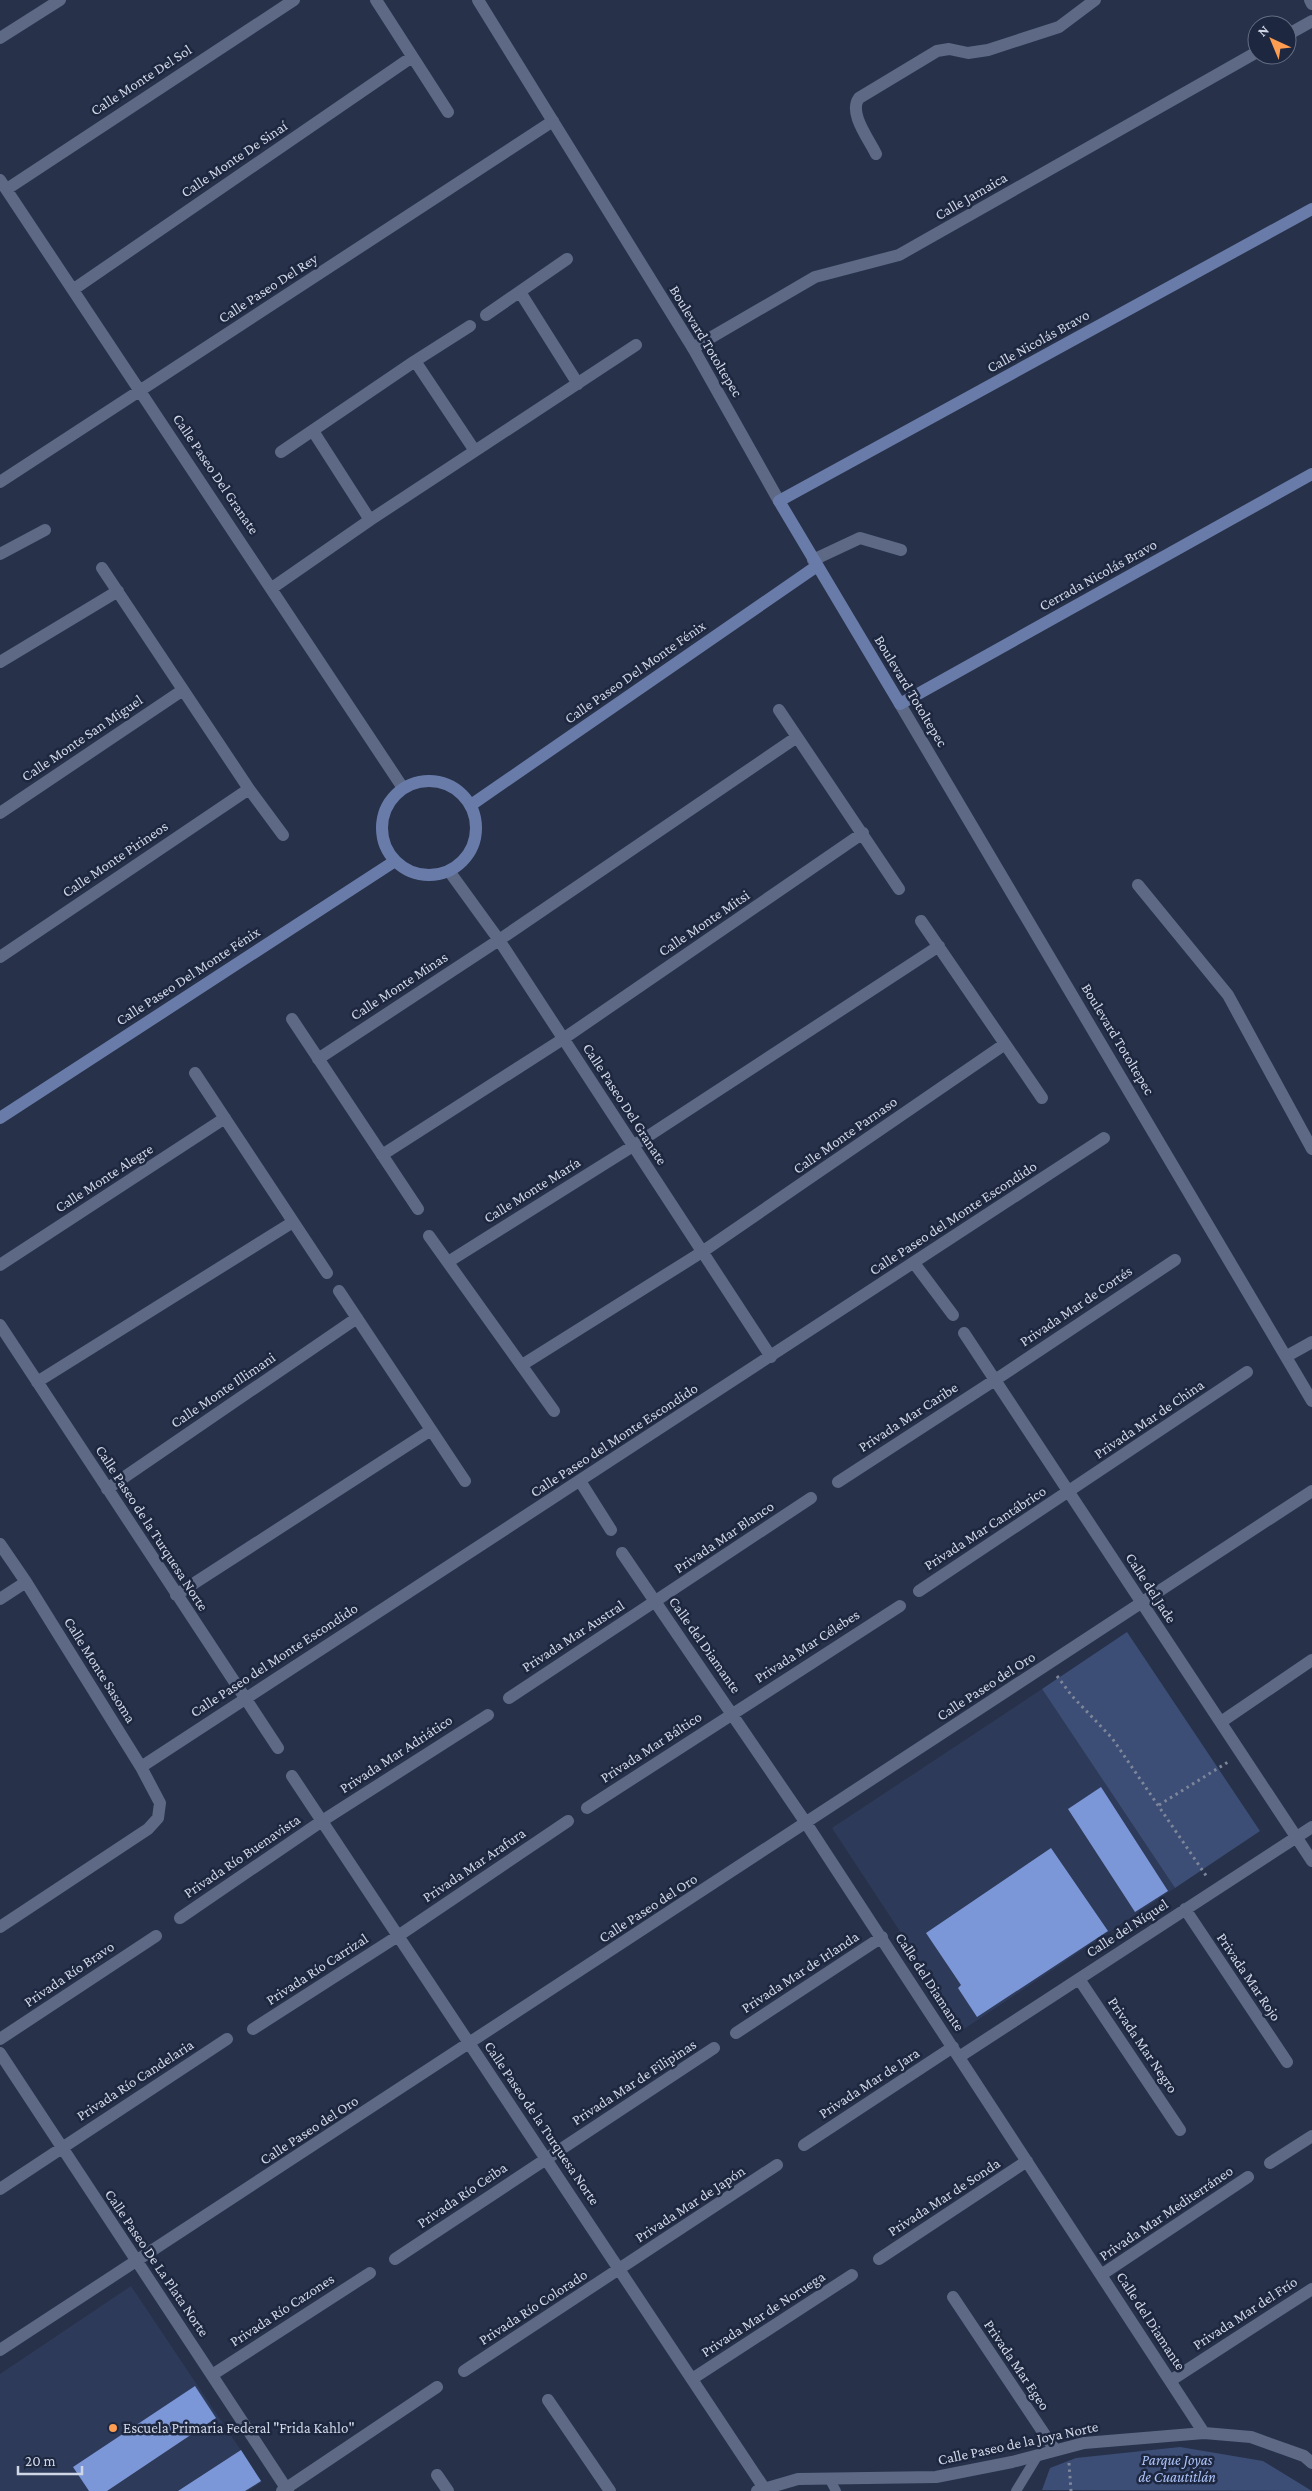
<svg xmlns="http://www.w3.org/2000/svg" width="1312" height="2491" viewBox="0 0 1312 2491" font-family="'Crimson Pro',serif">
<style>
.built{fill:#2e3a59}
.green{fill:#3c4d76}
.building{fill:#7c97d8}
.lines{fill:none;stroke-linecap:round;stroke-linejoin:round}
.path{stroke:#7d869a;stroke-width:3;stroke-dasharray:2.5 4;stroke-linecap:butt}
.service{stroke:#5d6985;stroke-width:10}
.minor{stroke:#5d6985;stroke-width:12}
.tertiary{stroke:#5d6985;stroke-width:12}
.secondary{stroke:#697ca9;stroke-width:12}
.poi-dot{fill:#fc9d52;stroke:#1d273f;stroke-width:2}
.labels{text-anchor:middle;stroke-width:5;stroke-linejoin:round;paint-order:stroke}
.street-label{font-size:15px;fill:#cfd6e6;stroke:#1d273f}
.poi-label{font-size:15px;fill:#cfd6e6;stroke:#1d273f;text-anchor:start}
.park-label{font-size:15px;font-style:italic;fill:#adc3f8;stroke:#1d273f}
</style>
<rect width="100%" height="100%" fill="#27314a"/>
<path class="built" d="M1042,1689L1175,1888L964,2029L832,1828Z
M131,2286L262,2482L248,2491H0V2374Z"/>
<path class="green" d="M1127,1632L1260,1831L1175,1888L1042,1689Z
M1180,2447L1263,2461L1312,2491L1042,2490L1050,2468L1076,2458Z"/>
<path class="building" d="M1101,1787L1168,1891L1135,1912L1068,1809Z
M1051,1848L1108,1931L977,2017L958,1988L961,1985L926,1933Z
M195,2386L216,2418L107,2491H89L73,2467Z
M241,2450L261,2481L245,2491H178Z"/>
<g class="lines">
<path class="path" d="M1057,1676L1072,1696L1112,1738L1207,1877
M1159,1805L1228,1762
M1069,2463L1071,2491"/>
<path class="service" d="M829,2478L836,2491
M1016,2491L1038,2455"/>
<path class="minor" d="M376,0L448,112
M1310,0L1312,4
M1287,35L1312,21
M0,38L60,0
M876,154C869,139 848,113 859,98L937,51L949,49L968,53L988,50L1059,27L1095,0
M0,180L403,788
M7,189L294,0
M74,289L412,57
M520,292L578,384
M486,315L567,259
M693,348L815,277L899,255L1257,52
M415,361L475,451
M313,431L370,520
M281,452L415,361L470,326
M0,482L553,121
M0,554L45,530
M813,560L860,538L901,550
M102,568L249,789L283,835
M272,588L370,520L636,345
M0,662L118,591
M779,710L899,889
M0,813L183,690
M449,871L499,940L771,1357
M1138,885L1228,995L1312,1149
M921,921L1042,1098
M0,957L249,789
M292,1019L418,1209
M318,1059L499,940L797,737
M195,1073L327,1273
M382,1155L563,1039L863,833
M429,1236L554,1411
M448,1262L633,1146L939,946
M914,1263L953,1315
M0,1265L225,1118
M339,1291L465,1481
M0,1325L278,1748
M964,1333L1312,1861
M522,1365L702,1252L1005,1044
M37,1382L293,1222
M580,1481L611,1530
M838,1482L995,1380L1175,1260
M107,1489L357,1318
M0,1544L26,1582L141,1767L160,1803L158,1818L148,1829L0,1927
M622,1553L806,1823L1204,2433
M919,1591L1247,1372
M176,1595L431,1430
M0,1599L26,1582
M509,1698L811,1498
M1221,1722L1312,1660
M141,1767L1104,1138
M292,1776L764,2488
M587,1808L900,1606
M1185,1909L1287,2062
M180,1918L322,1821L488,1715
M1079,1979L1180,2130
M253,2029L398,1936L568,1821
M736,2033L882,1937
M0,2039L156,1936
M0,2053L288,2491
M959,2057L1312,1827
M804,2145L953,2047
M1270,2163L1312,2136
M0,2189L227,2039
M395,2259L714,2048
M879,2259L1027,2161
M1101,2275L1248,2177
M953,2297L1055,2450
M0,2350L1312,1491
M464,2371L777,2165
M212,2375L370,2273
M692,2379L852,2275
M1170,2381L1312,2289
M548,2400L610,2491
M437,2475L448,2491
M282,2491L437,2387
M757,2491L798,2479L936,2477L1012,2462L1084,2443L1204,2433L1251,2437L1304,2456L1312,2463"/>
<path class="tertiary" d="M478,0L693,348L779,501
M900,704L1312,1401
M1287,1356L1312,1342"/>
<path class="secondary" d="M1312,209L779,501L900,704L1312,474
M382 828a47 47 0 1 1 94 0a47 47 0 1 1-94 0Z
M471,805L817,566
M0,1118L395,861"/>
</g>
<circle class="poi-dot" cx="113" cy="2428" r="5"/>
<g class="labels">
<g class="street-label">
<text transform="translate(141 80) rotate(-33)" y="5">Calle Monte Del Sol</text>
<text transform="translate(234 159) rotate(-34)" y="5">Calle Monte De Sinaí</text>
<text transform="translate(971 196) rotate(-30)" y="5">Calle Jamaica</text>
<text transform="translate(268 288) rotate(-33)" y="5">Calle Paseo Del Rey</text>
<text transform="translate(706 341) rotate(59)" y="5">Boulevard Totoltepec</text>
<text transform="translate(1038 341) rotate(-29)" y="5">Calle Nicolás Bravo</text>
<text transform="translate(216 474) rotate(56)" y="5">Calle Paseo Del Granate</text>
<text transform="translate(1098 575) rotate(-29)" y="5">Cerrada Nicolás Bravo</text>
<text transform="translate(635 672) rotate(-35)" y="5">Calle Paseo Del Monte Fénix</text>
<text transform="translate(911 691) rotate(59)" y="5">Boulevard Totoltepec</text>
<text transform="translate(82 738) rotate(-34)" y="5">Calle Monte San Miguel</text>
<text transform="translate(115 859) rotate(-34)" y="5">Calle Monte Pirineos</text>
<text transform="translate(704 923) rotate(-34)" y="5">Calle Monte Mitsi</text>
<text transform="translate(188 976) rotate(-33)" y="5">Calle Paseo Del Monte Fénix</text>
<text transform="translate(399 986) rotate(-33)" y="5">Calle Monte Minas</text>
<text transform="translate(1118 1039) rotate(59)" y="5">Boulevard Totoltepec</text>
<text transform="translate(625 1104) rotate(57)" y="5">Calle Paseo Del Granate</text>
<text transform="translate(845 1135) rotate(-35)" y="5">Calle Monte Parnaso</text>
<text transform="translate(104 1178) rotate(-33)" y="5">Calle Monte Alegre</text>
<text transform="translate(532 1190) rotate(-32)" y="5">Calle Monte María</text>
<text transform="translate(953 1218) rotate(-33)" y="5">Calle Paseo del Monte Escondido</text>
<text transform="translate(1076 1306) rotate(-34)" y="5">Privada Mar de Cortés</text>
<text transform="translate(223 1390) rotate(-34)" y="5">Calle Monte Illimani</text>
<text transform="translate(908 1417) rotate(-33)" y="5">Privada Mar Caribe</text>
<text transform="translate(1149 1419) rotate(-34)" y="5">Privada Mar de China</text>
<text transform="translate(614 1440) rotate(-33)" y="5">Calle Paseo del Monte Escondido</text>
<text transform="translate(152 1528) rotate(57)" y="5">Calle Paseo de la Turquesa Norte</text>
<text transform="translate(985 1528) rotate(-33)" y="5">Privada Mar Cantábrico</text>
<text transform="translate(724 1537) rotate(-34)" y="5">Privada Mar Blanco</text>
<text transform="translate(1151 1588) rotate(57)" y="5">Calle del Jade</text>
<text transform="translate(573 1636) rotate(-33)" y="5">Privada Mar Austral</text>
<text transform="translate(705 1645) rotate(55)" y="5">Calle del Diamante</text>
<text transform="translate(807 1646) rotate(-33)" y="5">Privada Mar Célebes</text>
<text transform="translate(274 1660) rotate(-33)" y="5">Calle Paseo del Monte Escondido</text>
<text transform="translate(100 1670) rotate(58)" y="5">Calle Monte Sasoma</text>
<text transform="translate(986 1686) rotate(-33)" y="5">Calle Paseo del Oro</text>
<text transform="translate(651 1747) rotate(-33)" y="5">Privada Mar Báltico</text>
<text transform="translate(396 1754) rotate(-33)" y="5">Privada Mar Adriático</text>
<text transform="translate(242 1856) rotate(-34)" y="5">Privada Río Buenavista</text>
<text transform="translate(474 1865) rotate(-34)" y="5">Privada Mar Arafura</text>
<text transform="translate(648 1908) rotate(-33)" y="5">Calle Paseo del Oro</text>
<text transform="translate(1127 1928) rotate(-33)" y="5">Calle del Níquel</text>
<text transform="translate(317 1969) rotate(-33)" y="5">Privada Río Carrizal</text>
<text transform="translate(800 1972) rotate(-33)" y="5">Privada Mar de Irlanda</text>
<text transform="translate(69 1974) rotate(-34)" y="5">Privada Río Bravo</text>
<text transform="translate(1249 1977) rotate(56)" y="5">Privada Mar Rojo</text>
<text transform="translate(930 1982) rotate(57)" y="5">Calle del Diamante</text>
<text transform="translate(1143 2045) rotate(56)" y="5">Privada Mar Negro</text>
<text transform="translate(135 2080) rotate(-33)" y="5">Privada Río Candelaria</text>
<text transform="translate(634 2082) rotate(-33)" y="5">Privada Mar de Filipinas</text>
<text transform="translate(869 2083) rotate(-33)" y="5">Privada Mar de Jara</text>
<text transform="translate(542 2123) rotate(56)" y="5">Calle Paseo de la Turquesa Norte</text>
<text transform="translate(309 2130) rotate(-33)" y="5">Calle Paseo del Oro</text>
<text transform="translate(462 2195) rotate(-34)" y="5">Privada Río Ceiba</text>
<text transform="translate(944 2197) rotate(-33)" y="5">Privada Mar de Sonda</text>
<text transform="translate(690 2204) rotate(-33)" y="5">Privada Mar de Japón</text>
<text transform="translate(1166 2213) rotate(-34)" y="5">Privada Mar Mediterráneo</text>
<text transform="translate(157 2263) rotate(56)" y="5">Calle Paseo De La Plata Norte</text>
<text transform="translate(533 2307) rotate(-33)" y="5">Privada Río Colorado</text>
<text transform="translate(282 2310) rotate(-33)" y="5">Privada Río Cazones</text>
<text transform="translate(1245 2313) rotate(-33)" y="5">Privada Mar del Frío</text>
<text transform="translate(763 2314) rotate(-33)" y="5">Privada Mar de Noruega</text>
<text transform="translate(1151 2321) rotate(57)" y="5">Calle del Diamante</text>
<text transform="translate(1017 2365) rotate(56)" y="5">Privada Mar Egeo</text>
<text transform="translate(1018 2443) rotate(-12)" y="5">Calle Paseo de la Joya Norte</text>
</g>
<g class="poi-label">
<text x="123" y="2433">Escuela Primaria Federal "Frida Kahlo"</text>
</g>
<g class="park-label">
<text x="1177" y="2465">Parque Joyas<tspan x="1177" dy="17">de Cuautitlán</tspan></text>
</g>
</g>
<g transform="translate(1272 40) rotate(316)"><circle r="24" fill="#1d273f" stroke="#646d82"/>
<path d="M0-4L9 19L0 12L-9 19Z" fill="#fc9d52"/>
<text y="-8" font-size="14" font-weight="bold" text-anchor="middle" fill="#cfd6e6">N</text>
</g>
<path d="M18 2466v8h64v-8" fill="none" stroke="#cfd6e6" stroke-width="2.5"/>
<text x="25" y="2466" font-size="15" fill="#cfd6e6" stroke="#1d273f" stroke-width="4" paint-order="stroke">20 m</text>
</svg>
